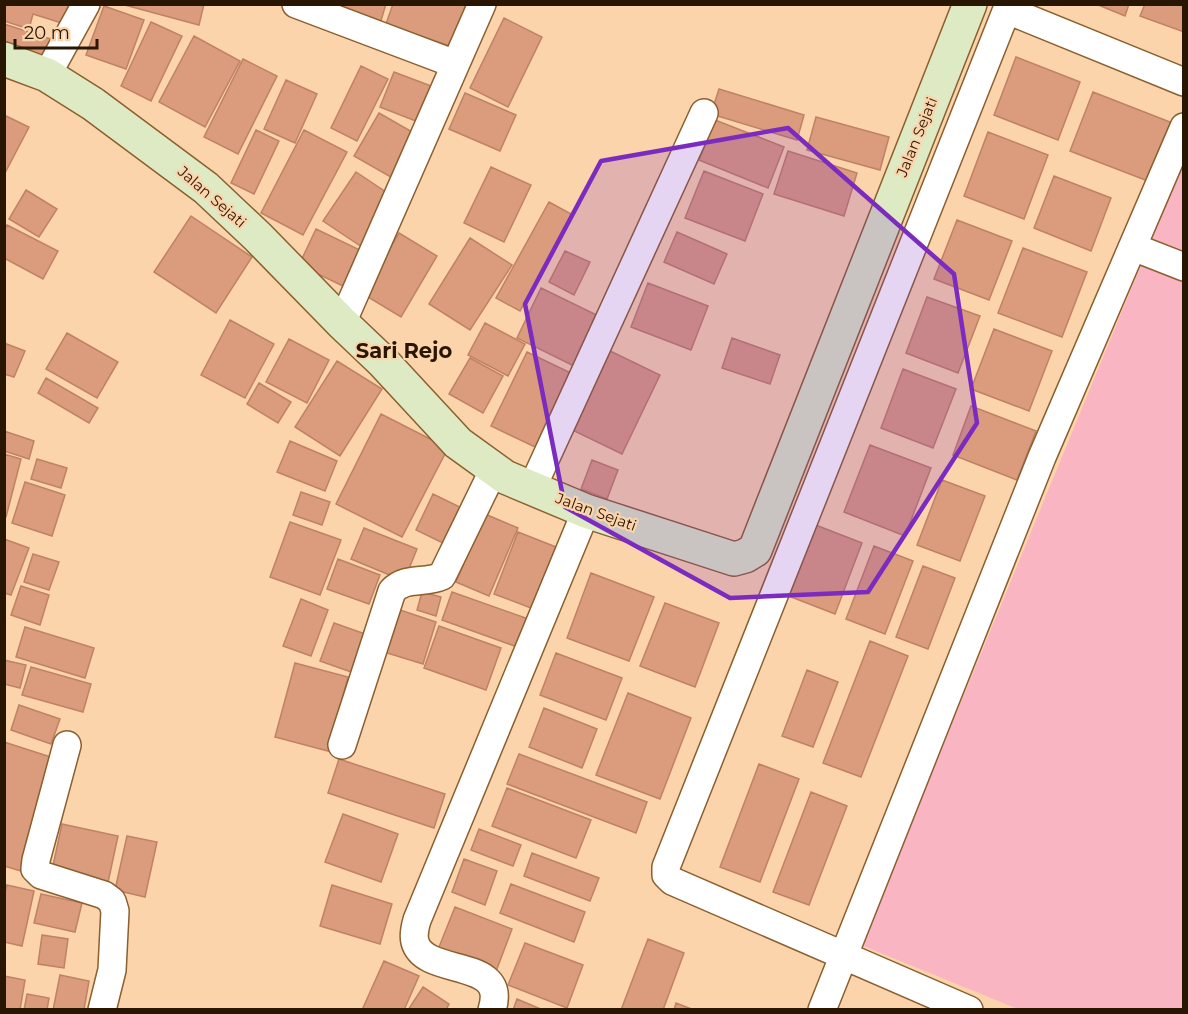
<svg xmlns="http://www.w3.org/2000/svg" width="1188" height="1014" viewBox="0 0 1188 1014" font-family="Montserrat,sans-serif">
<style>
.green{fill:#f9b5c2}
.building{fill:#db9b7d;stroke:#bf8264;stroke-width:1.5}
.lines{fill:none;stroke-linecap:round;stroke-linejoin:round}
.street-casing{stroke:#8b5f2e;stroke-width:30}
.secondary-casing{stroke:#8b5f2e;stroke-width:36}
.street{stroke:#fff;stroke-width:27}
.secondary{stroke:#ddeac3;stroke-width:33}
.marked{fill:#7b2cbf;fill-opacity:0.2;stroke:#7b2cbf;stroke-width:4.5;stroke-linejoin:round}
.labels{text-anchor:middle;stroke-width:4.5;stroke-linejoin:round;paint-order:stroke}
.street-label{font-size:15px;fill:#281603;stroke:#fcd4ab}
.district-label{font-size:21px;font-weight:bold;fill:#281603;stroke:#fcd4ab}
</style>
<rect width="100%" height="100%" fill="#fcd4ab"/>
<path class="green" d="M1183,163V1009H1018L861,945Z"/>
<path class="building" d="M4,4H69L74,6L68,25L33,14L29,29L4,21Z
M121,4H204L199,25Z
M336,4H386L379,27L333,13Z
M393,4H475L459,49L386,24Z
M1096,4H1129L1125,16Z
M1145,4H1184V32L1140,16Z
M104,6L144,20L126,69L86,55Z
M504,18L542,37L508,107L470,88Z
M151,22L182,36L151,101L121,86Z
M4,24L54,40L47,61L4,48Z
M194,36L240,61L205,127L159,102Z
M1016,57L1080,82L1058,140L994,115Z
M243,59L277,76L238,154L204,137Z
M361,66L388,79L357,141L331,128Z
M394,72L439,89L426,125L380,107Z
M286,80L317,94L295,143L264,129Z
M719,89L804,115L797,140L711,114Z
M1093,92L1175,124L1153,183L1070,151Z
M465,93L516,115L500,151L449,129Z
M379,113L421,137L396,180L354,156Z
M4,115L29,127L4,175Z
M816,117L889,137L880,170L807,150Z
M715,120L784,147L768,188L699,160Z
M256,130L279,141L254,194L231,183Z
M304,130L347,152L303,235L261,213Z
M988,132L1048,155L1024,219L964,196Z
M788,151L857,173L844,216L774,194Z
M491,167L531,185L504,242L464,223Z
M704,171L763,194L745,241L685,218Z
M356,172L395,198L362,247L323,221Z
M1054,176L1111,198L1091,251L1034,228Z
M26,190L57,209L39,237L9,219Z
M549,202L573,215L520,311L496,298Z
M191,216L252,257L216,313L154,272Z
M957,220L1012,241L989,300L934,279Z
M7,225L58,251L43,279L4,258V230Z
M316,229L362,251L345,287L299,265Z
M677,232L727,254L714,284L664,262Z
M399,233L437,256L401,317L363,294Z
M470,238L512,265L470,330L429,304Z
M1023,248L1087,272L1062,337L998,313Z
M565,251L590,262L574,295L549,282Z
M648,283L708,306L691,350L631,327Z
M541,288L603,318L578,368L517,338Z
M927,297L980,316L958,373L906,353Z
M230,320L274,344L245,398L201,375Z
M485,323L525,344L508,376L468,355Z
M994,329L1052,351L1029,411L971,389Z
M67,333L118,362L97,398L46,369Z
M732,338L780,355L770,384L722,368Z
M289,339L329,360L307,403L266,382Z
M4,343L25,351L14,377L4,374Z
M606,349L660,375L622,454L568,428Z
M527,352L571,373L535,447L491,426Z
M470,358L503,376L483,413L449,394Z
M337,361L382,389L340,456L295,427Z
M903,369L956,389L933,448L881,428Z
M46,378L98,408L89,423L38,393Z
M259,383L291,402L278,423L247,404Z
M971,406L1036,431L1017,480L953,455Z
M381,414L448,448L402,537L336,504Z
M4,431L34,441L29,459L4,451Z
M290,441L337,461L325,491L277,472Z
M870,445L931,468L905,536L844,512Z
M4,454L21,459L6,517H4Z
M37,459L67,468L61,488L31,479Z
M592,460L618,470L607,499L581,489Z
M942,480L985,496L960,561L917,545Z
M25,482L65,495L52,536L12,523Z
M301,492L330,502L322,525L293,515Z
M433,494L466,510L449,546L416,530Z
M485,514L518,528L489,596L456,582Z
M290,522L341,540L320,595L270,577Z
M808,522L862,543L835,614L781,593Z
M364,528L417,549L404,581L351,559Z
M518,532L556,547L531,608L494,594Z
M4,539L29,548L11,595L4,593Z
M874,546L913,561L885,634L846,619Z
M33,554L59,562L49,590L24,582Z
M338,559L380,575L369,604L327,589Z
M923,566L955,578L928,649L896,637Z
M591,573L654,597L629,661L567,638Z
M21,586L49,595L40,625L11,615Z
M422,592L441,597L436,616L417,610Z
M452,592L534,621L523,649L442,620Z
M301,599L328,610L311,656L283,646Z
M665,603L719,623L695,687L640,666Z
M397,609L436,622L423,664L384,652Z
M334,623L368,635L354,673L320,661Z
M439,626L501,648L486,690L424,668Z
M25,627L94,648L85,678L16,657Z
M870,641L908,656L861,777L823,763Z
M556,653L622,678L606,720L540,695Z
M4,660L26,665L20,688L4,684Z
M295,663L348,677L328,751L275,737Z
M31,667L91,684L83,712L22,695Z
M807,670L838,682L813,747L782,736Z
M628,693L691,718L660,799L596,775Z
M19,705L60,719L51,744L11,730Z
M544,708L597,729L582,768L529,747Z
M4,742L57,759L21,871L4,866Z
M519,754L647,802L636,833L507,784Z
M339,759L445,794L434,828L328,793Z
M759,764L799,779L760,882L720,867Z
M507,788L591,820L576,858L492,826Z
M811,792L847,806L809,905L773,892Z
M343,814L398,834L381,882L325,862Z
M62,824L118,836L107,887L51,875Z
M479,829L521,845L513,866L471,850Z
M127,836L157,842L145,897L115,890Z
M532,853L599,878L590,901L524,876Z
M464,859L497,871L485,905L452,892Z
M511,884L585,912L574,942L500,913Z
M7,885L34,891L22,946L4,942V895Z
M332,885L392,904L380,944L320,926Z
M41,894L82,903L75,932L34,923Z
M455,907L512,929L495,974L437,952Z
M42,935L68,939L64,968L38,964Z
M648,939L684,953L663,1010H621Z
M525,943L583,965L567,1008L508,985Z
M384,961L419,976L404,1010H362Z
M60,975L89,981L84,1010H53Z
M4,976L25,980L20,1010H4Z
M423,987L449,1004L446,1010H408Z
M27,994L49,998L47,1010H24Z
M517,999L543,1010H513Z
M676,1003L694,1010H674Z"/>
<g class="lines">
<g class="street-casing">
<path id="street" d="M296,4L455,64
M1007,10L1184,82
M47,75L86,4
M1133,247L1184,267
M342,323L482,4
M532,488L704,113
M67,745L36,860L35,869L41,875L104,895L112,901L115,911L112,970L102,1010
M342,745L392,591C406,576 425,584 442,576L494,469
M492,1010C509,956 425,978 415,942C413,935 415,927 417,920L586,511
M822,1010L1042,457L1184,127
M969,1010L672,881L666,875V867L1009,4"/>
</g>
<g class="secondary-casing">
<path id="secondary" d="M4,59L47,75L93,104L206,188L258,237L342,323L383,362L458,443L505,477L586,511L734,559L745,556L755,550L970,4"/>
</g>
<use href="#street" class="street"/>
<use href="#secondary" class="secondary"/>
</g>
<path class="marked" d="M788,128L954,274L977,423L868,592L730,598L565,507L525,304L601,161Z"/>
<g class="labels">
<g class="street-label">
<text transform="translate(917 137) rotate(-68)" y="5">Jalan Sejati</text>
<text transform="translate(212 197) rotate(41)" y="5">Jalan Sejati</text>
<text transform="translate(596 512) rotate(20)" y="5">Jalan Sejati</text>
</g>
<g class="district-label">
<text x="404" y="358">Sari Rejo</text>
</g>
</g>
<rect width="1188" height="1014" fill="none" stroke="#281603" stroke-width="12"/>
<path d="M15 39v9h82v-9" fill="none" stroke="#281603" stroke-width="3"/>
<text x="24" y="39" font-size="18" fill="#281603" stroke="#fcd4ab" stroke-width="4.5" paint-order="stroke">20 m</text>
</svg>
